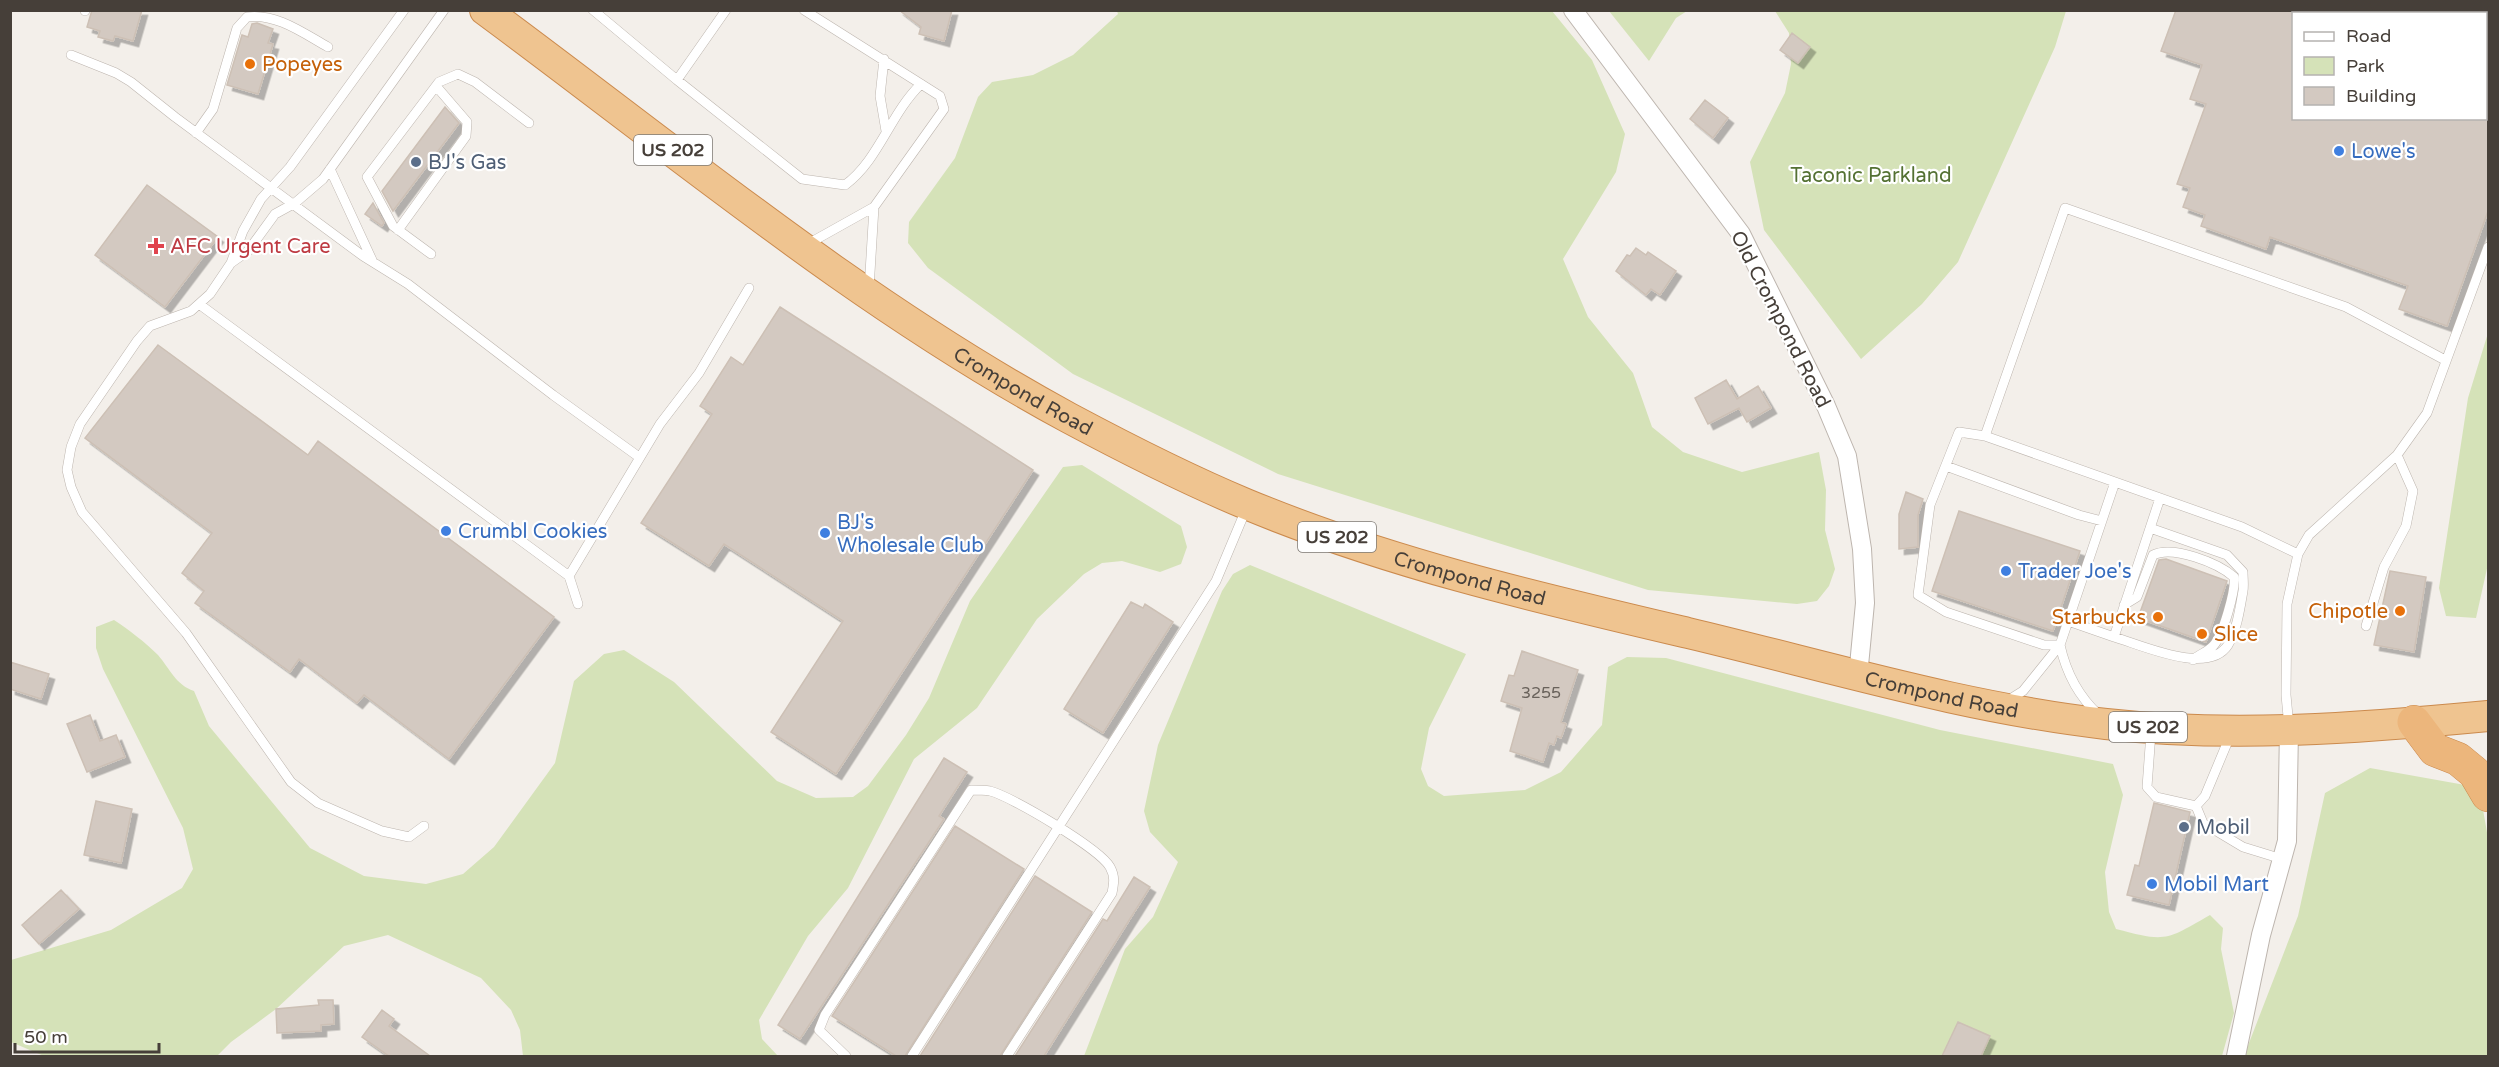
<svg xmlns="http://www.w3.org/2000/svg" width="2499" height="1067" viewBox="0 0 2499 1067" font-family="'Varela Round',sans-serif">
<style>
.green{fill:#d5e2b8}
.building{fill:#d3c9c1;stroke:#cdc0b5;stroke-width:1.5;filter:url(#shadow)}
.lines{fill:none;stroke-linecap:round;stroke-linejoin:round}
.service-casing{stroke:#bdb5ae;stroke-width:10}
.minor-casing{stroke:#bdb5ae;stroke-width:20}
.trunk-casing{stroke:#cb8a4d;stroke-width:32}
.motorway-casing{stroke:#cb8a4d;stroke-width:34}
.service{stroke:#fff;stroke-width:9}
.minor{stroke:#fff;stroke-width:18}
.trunk{stroke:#efc490;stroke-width:30}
.motorway{stroke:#ecb67c;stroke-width:33}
.food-dot{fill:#e8710a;stroke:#fff;stroke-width:2}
.shop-dot{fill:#3f7fe0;stroke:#fff;stroke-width:2}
.service-dot{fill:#5c6f8a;stroke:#fff;stroke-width:2}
.health-dot{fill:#e0444e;stroke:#fff;stroke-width:2}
.labels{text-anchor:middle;stroke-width:4.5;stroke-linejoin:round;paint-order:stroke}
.number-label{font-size:16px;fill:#69625b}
.shield{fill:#fff;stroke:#7e7974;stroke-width:1.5}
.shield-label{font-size:18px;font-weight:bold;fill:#463f39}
.food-label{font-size:20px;fill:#c56008;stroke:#fff;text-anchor:start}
.shop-label{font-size:20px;fill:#366cbe;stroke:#fff;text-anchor:start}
.service-label{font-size:20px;fill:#4e5e75;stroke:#fff;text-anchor:start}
.park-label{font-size:20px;fill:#547133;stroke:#fff}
.health-label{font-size:20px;fill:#be3a42;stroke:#fff;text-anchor:start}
.street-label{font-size:20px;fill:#463f39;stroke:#fff}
</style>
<defs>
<filter id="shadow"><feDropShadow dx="5.5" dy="5.5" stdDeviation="0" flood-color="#0004"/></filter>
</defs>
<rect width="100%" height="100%" fill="#f3efea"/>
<path class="green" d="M1117,11H1552L1592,60L1625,134L1616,172L1563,259L1588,317L1633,373L1652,427L1683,452L1742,472L1819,452L1826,490L1825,530L1835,569L1829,586L1817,601L1797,604L1648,590L1278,474L1073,374L928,268L908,243L909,222L955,158L978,97L992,82L1033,75L1073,55L1118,14Z
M1609,11H1687L1676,18L1649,61Z
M1775,11H2066L2055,47L1958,262L1922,304L1861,359L1764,230L1750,162L1785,93L1791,64L1789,33Z
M2488,333V564L2476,618L2446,616L2439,588L2468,398Z
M1082,465L1181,526L1187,547L1181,564L1160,572L1122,561L1102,563L1084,574L1037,619L977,708L914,759L848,888L808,936L759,1020L762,1039L778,1056H523L520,1030L511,1010L481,978L388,935L344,946L276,1009L231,1042L217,1056H44L11,1042V960L111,930L182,888L193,869L183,828L103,669L96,648V627L114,620C129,630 145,642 158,655C170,669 176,685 194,691L209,726L310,848L364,876L426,884L463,874L494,847L555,763L574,681L604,654L624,650L674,682L777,781L816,798L853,797L868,786L906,735L929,698L970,601L1063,467Z
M1250,565L1466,654L1429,728L1421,769L1428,786L1444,796L1525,790L1561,772L1602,725L1608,667L1627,657L1666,658L1940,730L2113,764L2123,795L2105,872L2109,912L2116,929C2166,942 2165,941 2210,915L2223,928L2221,949L2234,1013L2222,1056H1084L1125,949L1153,917L1178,862L1150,832L1144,811L1158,745L1222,591L1233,574Z
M2370,768L2465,785L2482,804L2488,838V1056H2244L2298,916L2325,793Z"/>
<path class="building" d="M92,10H142L133,41L115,36L113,41L98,37L100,31L87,27Z
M899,10H952L944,41L919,34L921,27Z
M2176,10H2294V118H2488V211L2447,326L2399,309L2408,286L2270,237L2266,249L2201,226L2205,215L2183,207L2190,188L2177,184L2206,104L2190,99L2202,65L2161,51Z
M257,23L273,29L268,43L273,44L258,94L227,85L242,35L248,37L252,24Z
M1792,33L1810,47L1798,63L1780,50Z
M1705,100L1728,118L1713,138L1690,119Z
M445,107L459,123L393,211L382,191Z
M147,185L218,237L165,307L95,255Z
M373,203L384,223L382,226L365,214Z
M1636,248L1646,255L1648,252L1676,271L1660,295L1651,289L1646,295L1616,271L1627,255L1630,256Z
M780,307L1033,470L836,774L771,732L843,621L724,544L709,566L641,523L712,414L700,406L731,357L743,365Z
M158,345L308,455L318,441L554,617L449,759L364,695L357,703L299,659L290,672L195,603L204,591L182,573L212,533L85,438Z
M1726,380L1737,399L1758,386L1771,408L1747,422L1739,408L1708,424L1695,398Z
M1906,492L1923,499L1918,515V547L1899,549V514Z
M1959,511L2080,551L2053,631L1932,591Z
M2166,559L2227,581L2206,642L2138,618L2159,560Z
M2390,571L2426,577L2414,652L2374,645Z
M1131,602L1143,608L1145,604L1173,622L1103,733L1064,709Z
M1522,651L1578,670L1561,722L1566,724L1561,738L1557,736L1554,745L1549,743L1543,762L1510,751L1522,708L1501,701L1509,675L1514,676Z
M10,662L49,674L41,699L10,689Z
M90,715L100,741L116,735L125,757L87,772L67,724Z
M944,758L967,772L939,816L944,819L800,1039L778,1025Z
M96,801L132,809L121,863L84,855Z
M2154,803L2190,812L2169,905L2127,895L2135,865L2139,866Z
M955,826L1024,869L905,1056H896L832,1016Z
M1035,876L1092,912L1000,1056H920Z
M1134,877L1150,887L1044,1056H1015L1103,919L1107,921Z
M61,890L79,909L39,944L22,925Z
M318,1000H333L334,1024L321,1025V1031L277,1033L276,1009L319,1005Z
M382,1010L394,1019L389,1026L430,1056H389L362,1037Z
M1958,1022L1990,1036L1981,1056H1942Z"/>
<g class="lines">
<g class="service-casing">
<path id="service" d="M404,10L290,167L261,199L243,231L231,263L210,294L191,311L150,326L137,341L80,424L71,447L67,470L71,487L82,512L186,633L291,782L318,803L382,831L409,837L424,826
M593,10L677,80L726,10
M804,10L940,96L944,109L874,207L806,245
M85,11V10
M71,55L116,73L131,82L175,117L363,256L408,284L553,395L639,457
M884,59L880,96L886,131
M677,80L802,179L845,185C879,160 890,114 921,84
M196,133L213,109L237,28L247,17C276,13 303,33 328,47
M330,169L372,260
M398,230L466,136L467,122L436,86
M431,254L393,226L367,177L439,82L458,74L475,82L529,123
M231,263L248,251L275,214L295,203L323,179L444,10
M869,289L874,207
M199,304L569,576
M1985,436L2065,208L2346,307L2445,360
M1946,466L2079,515L2102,521
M2150,528L2227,555L2243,572C2243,578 2244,585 2243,591C2240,608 2237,630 2228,645C2208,676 2142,645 2114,637L2160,498
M578,604L569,576L660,424L699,373L749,288
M2124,605L2137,597L2153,555C2173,545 2218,563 2234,577C2236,589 2223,636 2213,646C2208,652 2199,654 2193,660
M2068,621L2114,637
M2366,626L2384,567L2406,526L2413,491L2397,455
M2060,645H2044L1946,612L1918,595L1930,505L1959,432L1985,436L2242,527L2298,554
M2060,645C2066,672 2078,696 2099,715
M2007,701L2023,691L2060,645L2115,482
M2289,727L2286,695L2287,604L2298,554L2309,535L2397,455L2427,413L2488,247
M2151,733L2147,787L2156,797L2196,806
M2196,806L2203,823L2243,847L2282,859
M2196,806L2205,796L2230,736
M846,1056L819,1030L825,1015L971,790C977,790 984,790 990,791C1011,796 1100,849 1110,867C1115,876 1114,883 1112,893L1007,1056
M912,1056L1216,581L1247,507"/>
</g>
<g class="minor-casing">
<path id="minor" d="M1573,10L1741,234L1826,406L1847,456L1862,549L1865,603L1858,676
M2236,1056L2261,935L2287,841L2289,730"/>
</g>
<g class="trunk-casing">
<g id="trunk">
<path id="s1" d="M485,10C676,151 860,305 1069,418C1127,449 1186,479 1246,504C1388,563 1539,598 1688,633C1827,666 1964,708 2106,724C2233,738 2361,728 2488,716"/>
</g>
</g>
<g class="motorway-casing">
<path id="motorway" d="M2414,722L2435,750L2458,759L2475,773L2488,795"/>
</g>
<use href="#service" class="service"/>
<use href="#minor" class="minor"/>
<use href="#trunk" class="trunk"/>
<use href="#motorway" class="motorway"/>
</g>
<g class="food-dot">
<circle cx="250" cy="64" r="6"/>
<circle cx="2400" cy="611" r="6"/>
<circle cx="2158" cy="617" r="6"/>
<circle cx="2202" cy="634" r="6"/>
</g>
<g class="shop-dot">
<circle cx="2339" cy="151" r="6"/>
<circle cx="446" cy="531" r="6"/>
<circle cx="825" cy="533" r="6"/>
<circle cx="2006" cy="571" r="6"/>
<circle cx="2152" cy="884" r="6"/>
</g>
<g class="service-dot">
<circle cx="416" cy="162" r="6"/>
<circle cx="2184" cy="827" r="6"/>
</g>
<path class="health-dot" d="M153 237h6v6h6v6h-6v6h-6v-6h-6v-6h6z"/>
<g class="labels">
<g class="number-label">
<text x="1541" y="698">3255</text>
</g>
<g class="shield">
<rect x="634" y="135" width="78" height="30" rx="4.5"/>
<rect x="1298" y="522" width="78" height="30" rx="4.5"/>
<rect x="2109" y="712" width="78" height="30" rx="4.5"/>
</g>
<g class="shield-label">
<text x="673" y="156">US 202</text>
<text x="1337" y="543">US 202</text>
<text x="2148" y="733">US 202</text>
</g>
<g class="food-label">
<text x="262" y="71">Popeyes</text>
<text x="2388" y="618" text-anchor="end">Chipotle</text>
<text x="2146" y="624" text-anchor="end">Starbucks</text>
<text x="2214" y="641">Slice</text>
</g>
<g class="shop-label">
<text x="2351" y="158">Lowe's</text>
<text x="837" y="529">BJ's<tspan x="837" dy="23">Wholesale Club</tspan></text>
<text x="458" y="538">Crumbl Cookies</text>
<text x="2018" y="578">Trader Joe's</text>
<text x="2164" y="891">Mobil Mart</text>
</g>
<g class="service-label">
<text x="428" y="169">BJ's Gas</text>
<text x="2196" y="834">Mobil</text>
</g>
<g class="park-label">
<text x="1871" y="182">Taconic Parkland</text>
</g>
<g class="health-label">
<text x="170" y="253">AFC Urgent Care</text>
</g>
<g class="street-label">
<text transform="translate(1781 319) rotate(63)" y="7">Old Crompond Road</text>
<text dy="7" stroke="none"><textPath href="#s1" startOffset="660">Crompond Road</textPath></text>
<text dy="7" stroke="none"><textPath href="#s1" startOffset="1146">Crompond Road</textPath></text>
<text dy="7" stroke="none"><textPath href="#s1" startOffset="1632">Crompond Road</textPath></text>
</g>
</g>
<rect width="2499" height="1067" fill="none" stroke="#463f39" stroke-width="24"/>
<rect x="2292" y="12" width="195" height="108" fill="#ffffff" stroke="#b5b2b0" stroke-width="1.5"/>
<rect x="2304" y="32" width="30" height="9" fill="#ffffff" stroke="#b5b2b0" stroke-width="1.5"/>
<text x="2346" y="42" font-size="18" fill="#463f39">Road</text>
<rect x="2304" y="57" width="30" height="18" fill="#d5e2b8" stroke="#b5b2b0" stroke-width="1.5"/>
<text x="2346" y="72" font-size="18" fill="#463f39">Park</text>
<rect x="2304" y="87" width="30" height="18" fill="#d3c9c1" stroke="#b5b2b0" stroke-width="1.5"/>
<text x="2346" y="102" font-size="18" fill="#463f39">Building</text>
<path d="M15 1043v9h144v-9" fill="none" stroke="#463f39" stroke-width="3"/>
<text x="24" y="1043" font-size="18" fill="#463f39" stroke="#ffffff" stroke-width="4.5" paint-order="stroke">50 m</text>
</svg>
